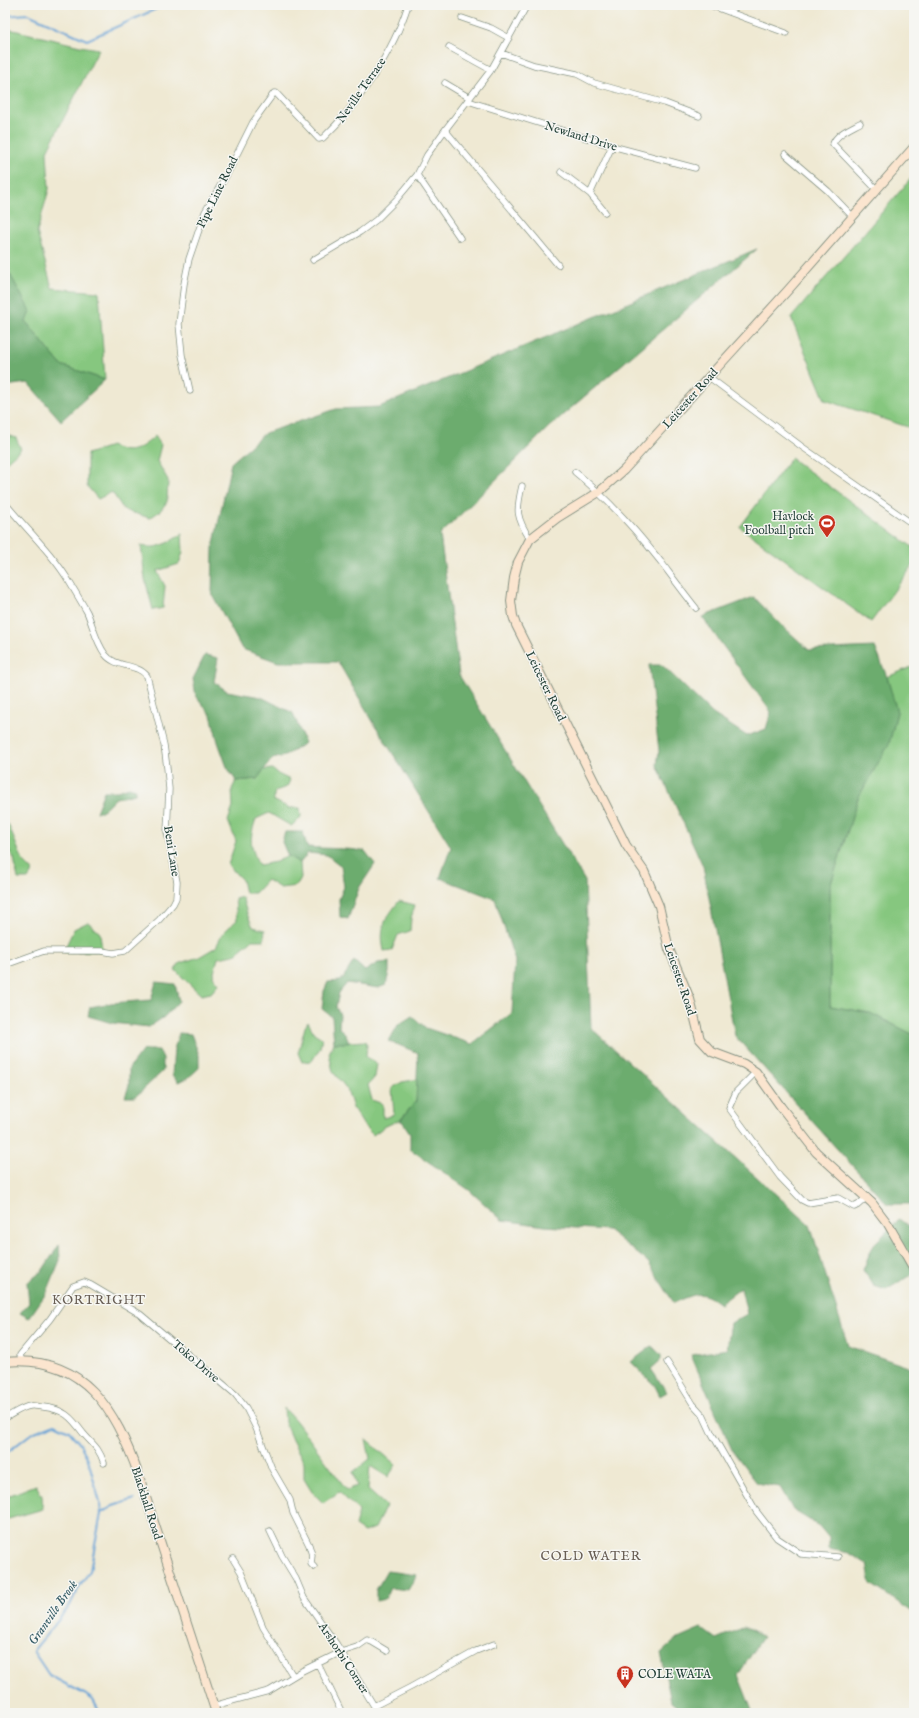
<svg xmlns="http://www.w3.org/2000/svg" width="919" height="1718" viewBox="0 0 919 1718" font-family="'IM FELL English',serif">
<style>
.green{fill:#86c77f;stroke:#52825a}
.forest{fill:#6cac6e;stroke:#467451}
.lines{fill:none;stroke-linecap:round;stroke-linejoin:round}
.stream{stroke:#65a2d6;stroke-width:2}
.street-casing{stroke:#879384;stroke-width:7}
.secondary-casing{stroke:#879384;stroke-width:10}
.street{stroke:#fff;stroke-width:5.5}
.secondary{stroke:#fbe5cf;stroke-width:8}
.labels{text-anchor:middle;stroke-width:3;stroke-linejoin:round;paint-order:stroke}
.street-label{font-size:12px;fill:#1f3d34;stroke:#f6f6f2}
.poi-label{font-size:12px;fill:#1f3d34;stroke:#f6f6f2;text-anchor:end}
.neighbourhood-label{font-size:13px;letter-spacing:1px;fill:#695f55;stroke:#f6f6f2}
.water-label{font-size:13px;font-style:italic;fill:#345b65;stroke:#f6f6f2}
</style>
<rect width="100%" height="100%" fill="#f6f6f2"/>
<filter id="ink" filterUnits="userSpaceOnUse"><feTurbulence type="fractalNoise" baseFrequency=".025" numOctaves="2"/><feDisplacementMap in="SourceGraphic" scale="8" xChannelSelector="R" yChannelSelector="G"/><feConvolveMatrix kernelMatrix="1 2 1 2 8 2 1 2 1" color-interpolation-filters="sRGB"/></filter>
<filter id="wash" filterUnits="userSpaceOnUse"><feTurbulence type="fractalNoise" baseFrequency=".012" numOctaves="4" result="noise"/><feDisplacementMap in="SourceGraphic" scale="16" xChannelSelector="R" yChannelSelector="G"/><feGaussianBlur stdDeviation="0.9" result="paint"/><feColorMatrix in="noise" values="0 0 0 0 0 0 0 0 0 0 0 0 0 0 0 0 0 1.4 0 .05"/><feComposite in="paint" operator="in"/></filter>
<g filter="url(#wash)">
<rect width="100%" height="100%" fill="#efe9d3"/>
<path class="green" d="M5,28L80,46L99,49L47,151L49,189L37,232L52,288L99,292L105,380L61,365L26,322L10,274L5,271Z
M914,175V429L825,400L791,318Z
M5,434L16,438L21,449L5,463Z
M155,436L161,445L157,461L168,480L167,502L160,511L150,518L124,510L112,492L98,499L87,486V454L111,446C130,456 141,449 155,436Z
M791,458L914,548V564L871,622L740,527Z
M182,534L183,552L179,564L157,571L165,586L163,608L153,610L145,579L141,546C158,550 168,543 182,534Z
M914,666V1035L870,1013L830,1006V887L858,798L889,744L897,712L887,677Z
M272,769L278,774L290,780L287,787L275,791L273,800L289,808H300L301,816L299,820L291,826L269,813L256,819C249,839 250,846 259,865L276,862L288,856L300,863L301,878L296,886L280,888L267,880L255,893H245L242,880L228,865L236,841L228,821L233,807L232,789L236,781L257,779L264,770Z
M5,824H8L23,861L33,871L28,879H18L14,858L5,846Z
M242,897L248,916L253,927L265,930L264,940H252L234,955L218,958L213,976L219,984L211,993L201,995L175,970L180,963L199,957L216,947L223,933L237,920L235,899Z
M399,901L415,905L411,918L410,931L398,935L392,950L384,951C379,926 385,920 399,901Z
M88,922L100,933L102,951L63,952L74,929Z
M308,1022L314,1033L322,1038L320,1048L312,1061L302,1062L298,1053L305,1027Z
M365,1041L367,1045L366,1057L377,1064L375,1077L368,1085L372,1100L383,1104V1118L394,1115L392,1088L402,1082L419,1079L416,1101L401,1119L384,1127L373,1135L364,1126L353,1108L347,1089L333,1072L329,1053L334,1043Z
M284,1408L296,1421L347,1490L357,1486L353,1472L370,1459L366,1439L396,1465L388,1477L370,1466L368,1490L386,1506L375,1528L364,1532L355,1526L359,1511L339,1492L323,1503L312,1492L304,1479V1462L292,1440L285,1423Z
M36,1485L42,1496L43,1509L5,1520V1497Z"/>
<path class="forest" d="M757,249L550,426L440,535L459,675L585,881L591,1028L810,1225L848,1346L914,1369V1613L871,1584L867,1564L849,1553L829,1549V1538L819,1526L793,1510L780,1487L757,1483L732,1450L691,1355L727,1349L731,1323L747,1314L741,1288L720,1304C701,1289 695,1294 674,1303L648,1262L608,1230L545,1226L502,1220L469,1190L410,1149V1133L402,1121H400L416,1101L418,1053L389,1041L398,1025L412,1016L426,1028L472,1044L512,1013L515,961L495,899L440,878L451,847L375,725L338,662H278L242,649L212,594L213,548L231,463L265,433L336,409L379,407Z
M5,271L10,274L30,311L26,322L61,365L105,380L61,421L28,383L5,386Z
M754,597L776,620L809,650L875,647L887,677L897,712L889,744L858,798L830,887V1006L870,1013L914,1035V1204H887L735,1036L703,866L657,765L659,751L649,665H662L713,714L747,736L766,729L771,712L702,617Z
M205,655L218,658L214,682L227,691L261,697L293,713L305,743L285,756L272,759L257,779L236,781L227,767L218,742L211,715L196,696L193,679Z
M129,787L136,789L135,794L116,798L102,812H96L104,791H117Z
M285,832H303L307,847C327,849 346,848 365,851L375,864L359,888L348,919L340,917L339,899L344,887L341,866L327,855L308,853L300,863L288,856L282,842Z
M354,961L365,971L378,963L389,962V972L386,985L378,988L347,983L339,993L336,1007L340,1015L339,1028L346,1034L349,1043H334L332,1017L322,1009L324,991L328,982L341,981Z
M156,982L175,984L179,1001L164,1017L149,1027L112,1023L88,1016L90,1007L111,1003L151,1000Z
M179,1033L191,1034L199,1055V1068L188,1078L178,1082L172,1075L174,1049Z
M143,1050H159L163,1059V1071L135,1097H125L129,1086V1068Z
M899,1219L914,1230V1273L886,1290L874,1286L863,1270L874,1244Z
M59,1245L60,1260L47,1292L29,1318L20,1313L29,1303L27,1283L42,1271Z
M652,1346L661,1355V1360L651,1369L667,1392L660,1396L655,1386L631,1362Z
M387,1571L417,1575L408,1590L390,1588L385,1599L376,1601V1590Z
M744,1627L763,1637L738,1675L753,1713H685L671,1702L661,1653L678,1638L701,1628L716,1639Z"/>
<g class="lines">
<path class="stream" d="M5,16L28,14L87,40L165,5
M5,1454L32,1433L55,1424L69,1431L80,1444L88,1459L100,1503L101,1514L90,1571L80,1585L69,1607L33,1651L49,1675L86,1695L93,1700L100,1713
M101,1513L113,1506L135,1499"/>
</g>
</g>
<g filter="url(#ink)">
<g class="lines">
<g class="street-casing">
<path id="street" d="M710,5L786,33
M462,18L491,28L509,38
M449,47L491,70
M501,53L534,65L577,74L594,83L665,103L699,116
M445,83L470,98
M468,101L612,146L695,168
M860,123C851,128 836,134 833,144L877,190
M445,130L558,265
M785,154L828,191L853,217
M561,172L590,194
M417,175L460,238
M605,212L590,194L612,146
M313,260L360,232L376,220L396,200L417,175L427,155L445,130L491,70L527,5
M709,377L801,446L914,525
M190,391L182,355L179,324L184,284L189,259L205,212L227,174L253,122L274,93H276L319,139L323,138C358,105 394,50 408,5
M575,472C607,498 635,529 661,562C673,578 684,593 696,608
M522,486C516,511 516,517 530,539
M5,503C27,530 53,554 70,583C76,593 82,603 87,612C93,626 96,642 105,654C115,668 137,663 147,676L164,745L167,768L169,789L167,832L177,882L176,898L173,904L159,920L125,951L113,953L102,951H44L5,965
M756,1072L736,1092L729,1108L780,1177L802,1200L808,1203L838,1198L854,1207L858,1205L867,1197
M22,1362L20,1355L50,1319L73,1286L84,1282L91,1285L140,1314L235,1394L246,1408L256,1428L272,1469L290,1500L293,1513L309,1545L312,1555L311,1564L314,1567
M667,1362L693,1404L703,1415L711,1432L756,1511L777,1538L801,1554L838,1557
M5,1418C13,1414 22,1407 30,1406C34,1405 39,1407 43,1407C64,1409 71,1417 83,1433C93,1445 98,1446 104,1463
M270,1531L282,1556L296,1579L304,1598L337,1645L374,1706L411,1687L476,1651L494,1644
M233,1559L241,1572L263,1627L293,1676
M318,1664L342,1713
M213,1706L269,1691L302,1671L341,1652L357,1647L367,1640L372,1642L387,1651"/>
</g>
<g class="secondary-casing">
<path id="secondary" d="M914,147L789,289L624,470L599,492L557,518L530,539L518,562L514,578L511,601L513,616L516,625L626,845L644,871L659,906L669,949L690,999L700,1039L712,1052L744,1064L756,1072L781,1107L816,1152L872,1203L888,1224L914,1269
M5,1362C85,1354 116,1411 139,1476L216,1713"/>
</g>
<use href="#street" class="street"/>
<use href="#secondary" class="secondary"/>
</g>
</g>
<defs>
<g id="stadium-pin" transform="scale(0.9)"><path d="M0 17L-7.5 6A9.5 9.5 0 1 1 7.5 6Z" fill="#c8321e" stroke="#f6f6f2"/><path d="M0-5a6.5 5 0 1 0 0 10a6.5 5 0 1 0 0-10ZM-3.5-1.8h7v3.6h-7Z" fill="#fff"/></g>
<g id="building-pin" transform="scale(0.9)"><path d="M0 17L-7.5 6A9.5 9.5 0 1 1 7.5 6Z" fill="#c8321e" stroke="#f6f6f2"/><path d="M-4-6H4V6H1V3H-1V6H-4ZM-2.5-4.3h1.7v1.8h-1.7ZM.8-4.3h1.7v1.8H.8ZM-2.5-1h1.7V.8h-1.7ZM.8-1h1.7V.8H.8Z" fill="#fff"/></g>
</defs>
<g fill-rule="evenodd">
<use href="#stadium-pin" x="827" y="523"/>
<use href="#building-pin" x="625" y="1674"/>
</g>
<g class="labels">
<g class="street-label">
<text transform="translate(361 90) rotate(-55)" y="4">Neville Terrace</text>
<text transform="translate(581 136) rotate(17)" y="4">Newland Drive</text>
<text transform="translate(217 192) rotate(-64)" y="4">Pipe Line Road</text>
<text transform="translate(690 398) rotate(-48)" y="4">Leicester Road</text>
<text transform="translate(546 686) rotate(64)" y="4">Leicester Road</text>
<text transform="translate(172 851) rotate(81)" y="4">Beni Lane</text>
<text transform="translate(680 979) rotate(71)" y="4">Leicester Road</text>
<text transform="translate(196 1361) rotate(41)" y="4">Toko Drive</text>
<text transform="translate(147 1503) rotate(72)" y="4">Blackhall Road</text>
<text transform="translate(344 1658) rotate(57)" y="4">Arshorbi Corner</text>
</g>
<g class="poi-label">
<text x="814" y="520">Havlock<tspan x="814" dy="14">Foolball pitch</tspan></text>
<text x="638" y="1678" text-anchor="start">COLE WATA</text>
</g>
<g class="neighbourhood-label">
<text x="99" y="1304">KORTRIGHT</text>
<text x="591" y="1560">COLD WATER</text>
</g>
<g class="water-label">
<text transform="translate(52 1612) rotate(-55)" y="5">Granville Brook</text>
</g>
</g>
<rect width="919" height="1718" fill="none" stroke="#f6f6f2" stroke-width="20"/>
</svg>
